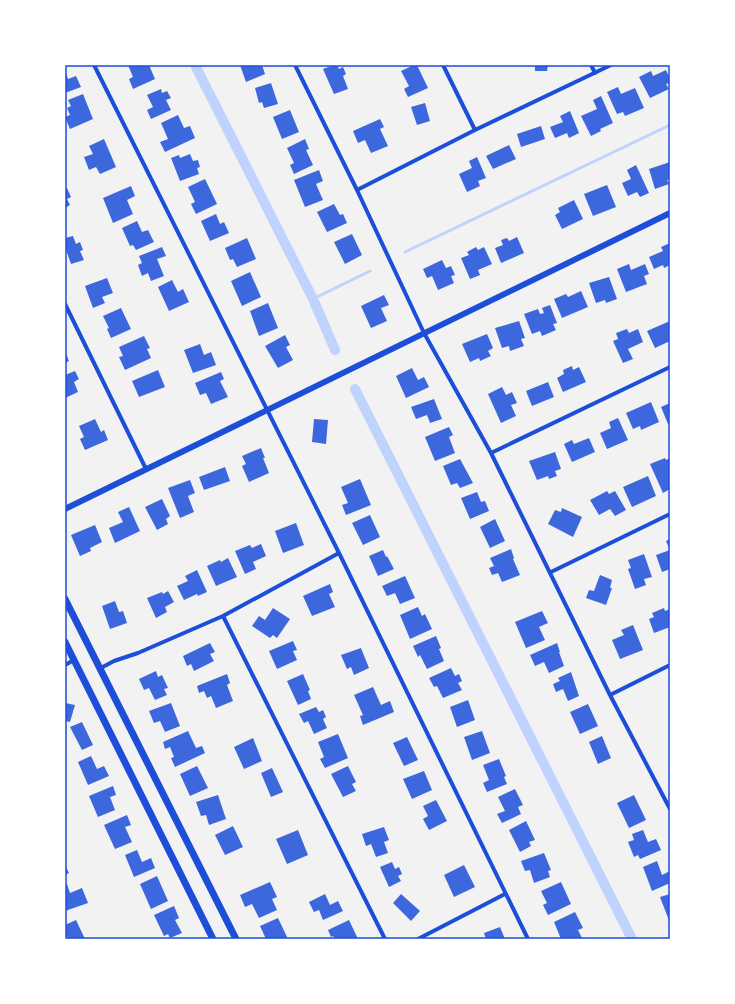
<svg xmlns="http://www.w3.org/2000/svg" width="735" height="1004" viewBox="0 0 735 1004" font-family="Quicksand,sans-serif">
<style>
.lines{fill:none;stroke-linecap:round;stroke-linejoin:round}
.stream{stroke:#bfd3fe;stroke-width:3}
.canal{stroke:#bfd3fe;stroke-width:10}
.building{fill:#3d67dc}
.minor{stroke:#1d4ed8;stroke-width:4}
.tertiary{stroke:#1d4ed8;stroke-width:6}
.secondary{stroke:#1d4ed8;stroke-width:7}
.neatline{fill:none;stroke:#1d4ed8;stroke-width:1.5}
</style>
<rect width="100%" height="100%" fill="#f2f2f2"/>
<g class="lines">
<path class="stream" d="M405,252L670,125
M313,299L370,271"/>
<path class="canal" d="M195,65L313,299L335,350
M355,389L632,939"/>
</g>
<path class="building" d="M128,65H149L155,79L133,89L129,79L133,77Z
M240,65H262L265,74L246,82Z
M334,65H337L339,69L343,67L346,74L343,76L348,89L334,94L323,69Z
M414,65H417L428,88L408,97L404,89L409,86L401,71Z
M535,65H548L547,71H535Z
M666,70L670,79V83L666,84L669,89L650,98L639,77L651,71L653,76Z
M65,71L68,79L76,76L81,87L65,93Z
M271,83L278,104L264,108L262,102L259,103L255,88Z
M618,87L621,94L635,88L644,108L625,116L623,112L617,114L607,92Z
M161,89L162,93L167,91L171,98L166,100L171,110L151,119L147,110L153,107L147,95Z
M83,94L93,119L70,129L65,117L70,115L67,108L71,106L68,100Z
M601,96L613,123L600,129L601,131L591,136L581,116L597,109L593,100Z
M425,103L430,121L417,125L411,107Z
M290,110L299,132L282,139L273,117Z
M570,111L579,133L569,138L567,133L555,138L550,127L563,122L560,116Z
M178,115L184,128L190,126L195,138L165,152L160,142L168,139L161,123Z
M380,119L384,127L380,129L388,146L371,153L365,140L358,143L353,131Z
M541,126L545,139L521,147L517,134Z
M104,139L116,167L100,174L96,167L89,170L84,157L93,154L89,146Z
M305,139L309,149L306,150L313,165L294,174L290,165L294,163L287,148Z
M509,145L516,159L493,169L486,156Z
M190,154L193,161L198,160L200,167L197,168L199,174L180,181L171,158L179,155L180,158Z
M477,157L486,178L478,181L480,186L467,192L459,174L472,168L469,161Z
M670,162V179L667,180L669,184L655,189L649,169Z
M636,165L649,193L640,197L637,192L628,196L622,183L631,179L627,170Z
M319,170L323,181L316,184L323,200L305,207L294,180Z
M205,179L217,204L196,214L191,204L195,202L188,187Z
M607,185L616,207L593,216L584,194Z
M131,186L135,196L127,200L133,214L113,223L103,198Z
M67,188L71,197L67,199L70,205L65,208V189Z
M574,200L583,219L562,229L555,215L560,212L558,208Z
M334,204L340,215L343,214L347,223L327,232L317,212Z
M216,214L220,224L224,222L229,233L210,241L201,221Z
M137,221L142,232L148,230L154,242L136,250L133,245L130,246L122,228Z
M352,234L362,255L345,264L334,242Z
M73,236L76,244L80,242L83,250L80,251L84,260L71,264L65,247V238Z
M517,237L524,253L501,263L495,248L503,245L501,240L507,238L509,241Z
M247,238L256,259L237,267L233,259L230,260L225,248Z
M670,243V265L664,268L663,265L654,269L649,257L663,251L661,247Z
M162,247L166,256L157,259L164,276L151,281L148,273L142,276L138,265L142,263L139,256Z
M476,247L478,250L484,247L492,264L478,270L480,275L470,279L461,258L469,255L467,252Z
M442,260L446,268L451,266L455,275L451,276L454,283L438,290L432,276L427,278L423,269Z
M629,264L631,270L645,264L649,274L644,276L647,284L626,292L617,269Z
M250,272L261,297L242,306L231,281Z
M609,277L617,299L606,303L605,300L596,303L589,283Z
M107,278L113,293L102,297L105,303L93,308L85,286Z
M172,280L178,292L183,289L189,302L169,311L158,287Z
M581,291L588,307L562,318L554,299L566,294L568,297Z
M384,295L389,305L381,308L387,321L371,328L361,306Z
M268,303L278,328L259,336L250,311Z
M550,305L557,323L553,324L556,330L542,336L540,331L532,334L524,314L538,309L540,314L544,313L542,308Z
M121,308L131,329L111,338L107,329L109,328L103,316Z
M519,321L525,338L521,339L524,346L510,351L509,346L502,348L495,328Z
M670,321V341L655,348L647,331Z
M627,329L629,333L638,329L643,342L628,349L633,359L623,363L613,341L618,339L616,333Z
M487,334L493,348L488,351L491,356L480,361L479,358L470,362L462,344Z
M285,335L290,345L286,347L293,360L278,368L265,346Z
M144,336L150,348L147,349L151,358L125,370L119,357L123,356L119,347Z
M200,344L204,355L211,352L216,365L193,373L184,350Z
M65,351L69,361L65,363Z
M572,366L573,370L579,367L586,382L563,392L557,378L564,374L563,370Z
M412,368L418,380L424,377L429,387L406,398L396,376Z
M158,370L165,387L139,397L132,381Z
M75,371L79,379L74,382L78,392L65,398V375Z
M221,372L224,379L220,381L228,397L211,404L206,393L200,395L195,383Z
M548,382L554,397L532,406L526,391Z
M502,387L506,395L512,392L517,403L511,405L516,416L501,423L488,394Z
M434,399L442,419L430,423L427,415L416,419L411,407Z
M651,402L659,422L641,430L640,426L633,429L626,413Z
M670,403V423L668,424L661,407Z
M618,418L628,440L607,449L600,433L611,428L609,422Z
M95,419L101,432L104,430L108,440L85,450L80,439L84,437L79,426Z
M314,419L328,420L326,444L312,442Z
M449,427L453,435L449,437L455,453L435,461L425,437Z
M589,438L595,452L572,462L564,444L572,440L574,444Z
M261,448L265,458H263L269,473L249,482L242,466L246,464L242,456Z
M555,452L561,469L555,471L557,476L549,479L548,476L537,480L529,461Z
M665,458L666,460L670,458V489L663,493L650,464Z
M460,459L473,483L460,488L457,483L451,485L443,466Z
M225,467L230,481L204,490L199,477Z
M648,476L656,496L632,507L623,487Z
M360,479L371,505L346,515L342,505L348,503L341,487Z
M190,480L195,493L188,496L194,512L180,518L168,488Z
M607,491L609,494L615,491L626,510L615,516L610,509L599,515L590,500Z
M477,492L481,502L485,501L489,511L470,519L461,498Z
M162,499L170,516L166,519L168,524L157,530L145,507Z
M129,507L140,531L115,543L109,528L123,522L118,512Z
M562,508L582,517L573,537L548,524L555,510L561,512Z
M370,515L380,537L363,545L352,523Z
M495,519L505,541L490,548L480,527Z
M296,523L304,545L283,553L275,531Z
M95,525L102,542L90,548L91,551L80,556L71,535Z
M670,539V569L662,572L656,555L670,550L666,541Z
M261,544L266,556L253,562L256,569L245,574L235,551L250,545L252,548Z
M511,549L514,558L513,559L520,575L502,582L498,573L492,575L489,568L494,566L490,558Z
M383,550L386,557L387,556L394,569L378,576L369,556Z
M644,554L652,577L644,579L646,585L635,589L628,569L631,568L628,560Z
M228,558L237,577L216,586L207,566L220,560L221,562Z
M197,570L207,592L198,596L197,594L184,600L177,586L188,581L185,576Z
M600,575L612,580L610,588H612L606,605L586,598L589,590L594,591Z
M405,576L415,598L400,604L395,593L387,596L382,586Z
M330,584L333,592L329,594L335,607L312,616L303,596Z
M168,591L174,602L165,607L167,612L156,618L147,598L162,592L163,594Z
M115,601L119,612L123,611L127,623L110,629L102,606Z
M418,607L422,616L425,614L432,629L410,639L400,615Z
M273,608L290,619L277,638L273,635L270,638L252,626L259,616L265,620Z
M664,608L665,611L670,609V627L654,633L649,619L654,617L652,613Z
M542,611L548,623L539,627L545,640L526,648L515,622Z
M633,625L643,650L620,659L612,640L624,635L621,630Z
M436,636L441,648L439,649L444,661L427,669L420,655L418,657L413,646Z
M293,641L297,650L293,651L297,660L277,669L269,651Z
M210,643L215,652L210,654L214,661L194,671L191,664L187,666L183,656Z
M557,643L560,652H559L564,666L549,673L544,662L535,666L530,655Z
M361,648L369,668L354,675L351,667L347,669L341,655Z
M451,668L455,676L459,674L462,681L458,683L462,690L443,698L437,686L434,687L429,678Z
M156,671L158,677L162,675L168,688L164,689L167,695L155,700L149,688L144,690L139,679Z
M571,672L579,696L568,701L563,689L556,692L553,684L560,681L558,678Z
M227,674L230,683L227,685L233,701L216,708L211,696L207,698L204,691L199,693L197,686Z
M303,674L310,690L308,691L311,699L298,705L287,681Z
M373,687L381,705L390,701L394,712L363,725L360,716L363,715L354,695Z
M468,700L475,720L457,727L450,707Z
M65,703L75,705L70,722L65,721Z
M171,703L180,726L165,732L160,721L154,723L149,711Z
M588,704L598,726L580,734L570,712Z
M316,707L319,712L323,710L326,717L323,719L327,728L314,734L308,721L304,723L299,714Z
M82,722L93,745L82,750L70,727Z
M188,731L196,748L202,746L205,753L175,767L171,758L174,757L170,747L165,749L163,742Z
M482,731L490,753L472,760L464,737Z
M338,734L348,758L325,768L320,759L324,757L318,742Z
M602,736L611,758L598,764L589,742Z
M407,737L418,760L404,766L393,743Z
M253,738L262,761L244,769L234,747Z
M91,756L97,769L104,766L109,776L88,785L78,762Z
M499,759L506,776L504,777L507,784L487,792L483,783L489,780L483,765Z
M197,766L208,788L190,796L180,774Z
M348,766L356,782L352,784L356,791L343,797L331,774Z
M272,768L283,792L271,797L261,773Z
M424,771L432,790L412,799L403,779Z
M113,786L116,795L110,797L115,810L98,817L89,796Z
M515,789L523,805L518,807L521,814L502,823L497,814L505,811L498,797Z
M218,795L226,819L209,825L206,815L201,816L196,802Z
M634,795L646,820L629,828L617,803Z
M436,800L447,821L429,830L423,819L428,816L423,806Z
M127,815L131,825L125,827L132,842L115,849L104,825Z
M526,821L535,840L529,842L531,846L520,852L509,830Z
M233,826L243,847L225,855L215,835Z
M384,827L389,840L384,842L388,853L376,857L371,844L366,846L362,834Z
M298,830L308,855L287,864L276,839Z
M643,830L648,842L656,839L661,850L640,859L638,855L634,857L628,842L634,840L632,834Z
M137,850L142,862L151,858L155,868L134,877L125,855Z
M544,853L551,870L548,871L550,877L534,883L530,870L525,871L521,861Z
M657,861L662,875L670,871V883L652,891L643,867Z
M392,862L395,869L399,867L402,874L398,876L401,881L389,887L380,867Z
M65,865L69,873L65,875Z
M464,865L475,887L454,897L444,875Z
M157,876L168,901L151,909L140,884Z
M270,882L277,897L272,899L277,910L259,918L252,904L245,907L240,895Z
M561,882L571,904L548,915L543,905L547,903L541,891Z
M67,884L70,893L82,888L88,903L65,911V885Z
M325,894L330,905L338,901L343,911L323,920L319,910L314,912L309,902Z
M401,894L420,911L411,921L393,903Z
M670,894V923L660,897Z
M174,906L179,918L175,920L182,933L170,938L168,934L164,936L154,915Z
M575,912L583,928L578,930L582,938L561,939L554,922Z
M278,918L288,939H266L260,926Z
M76,920L85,939H68L65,933V925Z
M349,920L358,939H335L333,936L331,937L328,930Z
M500,927L505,939H486L484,933Z"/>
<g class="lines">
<path class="minor" d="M94,65L339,553L528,939
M295,65L357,190L424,333L491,453L610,695L670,809
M443,65L475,130
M591,65L595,73
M357,190L475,130L611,65
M65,304L146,469
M491,453L670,367
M551,572L670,514
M223,616L385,939
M65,665L74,660
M99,669L114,661L138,653L223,616L339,553
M610,695L670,665
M418,939L505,894"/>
<path class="tertiary" d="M65,509L670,213"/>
<path class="secondary" d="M65,599L236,939
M65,642L213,939"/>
</g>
<rect width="735" height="1004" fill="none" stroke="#ffffff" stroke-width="132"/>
<rect x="66" y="66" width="603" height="872" class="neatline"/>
</svg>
